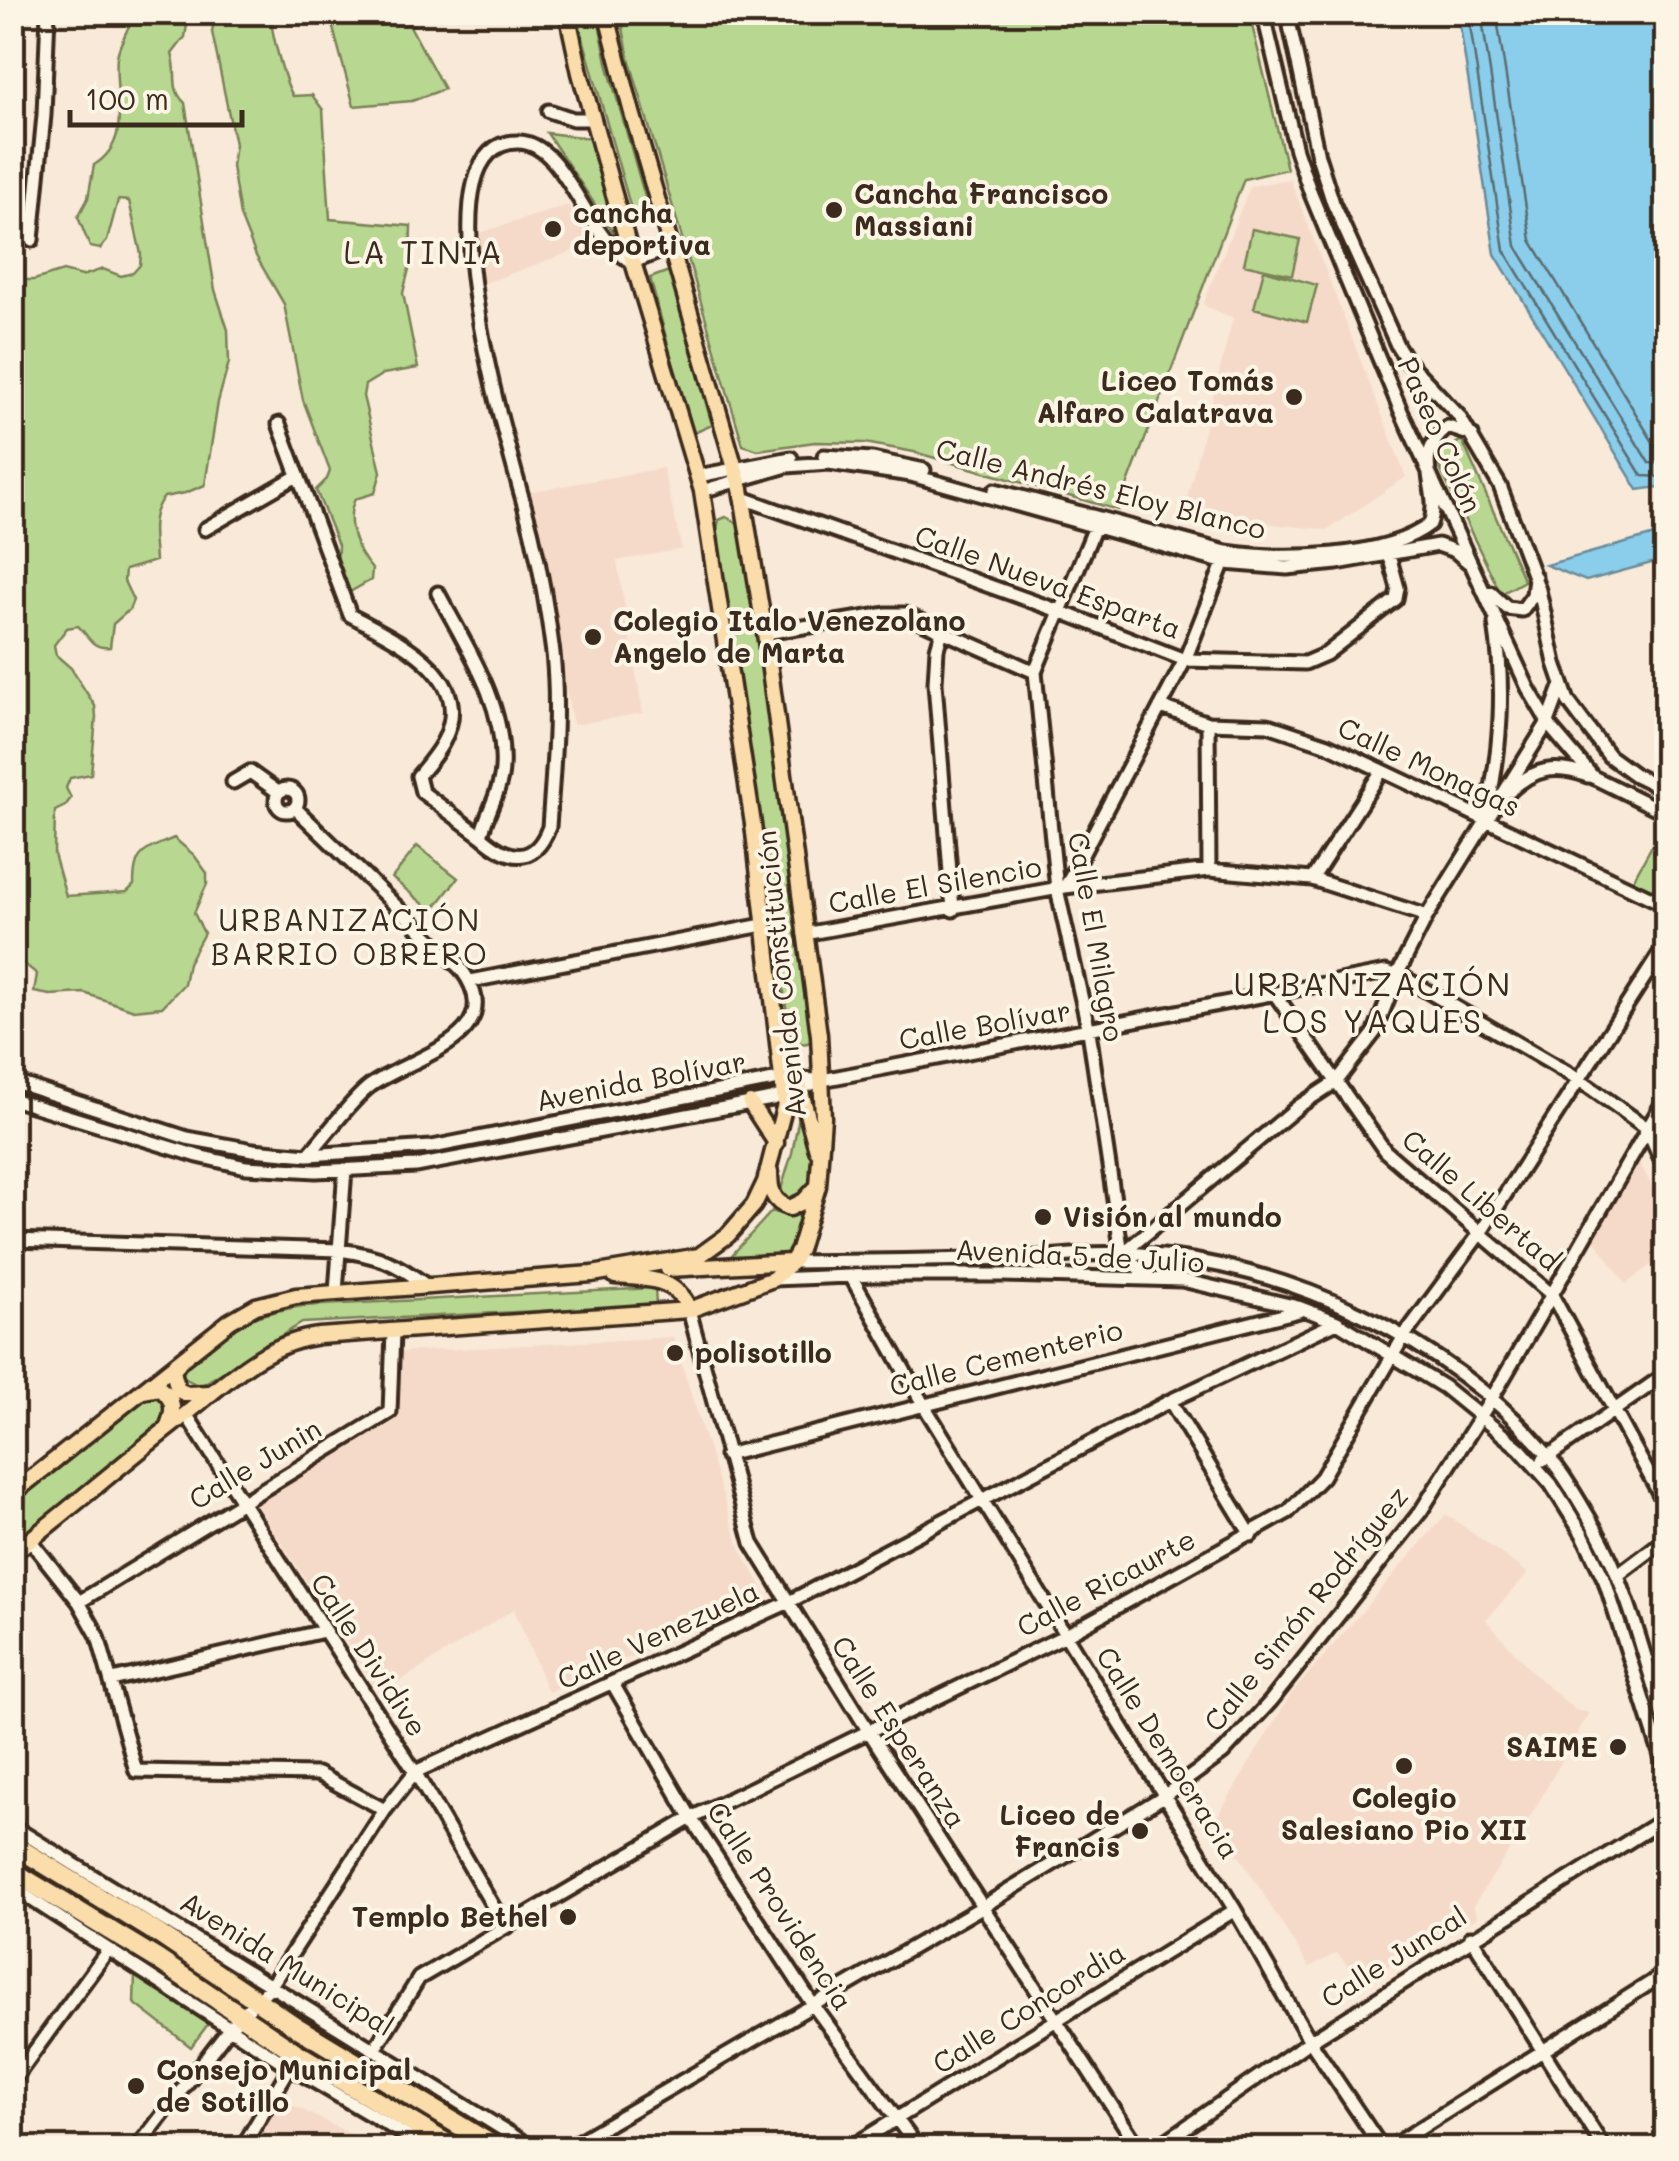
<svg xmlns="http://www.w3.org/2000/svg" width="1679" height="2161" viewBox="0 0 1679 2161" font-family="Mali,sans-serif">
<style>
.built{fill:#f6dac9}
.green{fill:#b8d891;stroke:#7a8158;stroke-width:2.5}
.water{fill:#8bceec;stroke:#6b8c9a;stroke-width:2.5}
.lines{fill:none;stroke-linecap:round;stroke-linejoin:round}
.shore{stroke:#5b6c70;stroke-width:2.5}
.minor-casing{stroke:#3b2a1e;stroke-width:19}
.major-casing{stroke:#3b2a1e;stroke-width:21}
.highway-casing{stroke:#3b2a1e;stroke-width:25}
.minor{stroke:#fcf5e5;stroke-width:11}
.major{stroke:#faddab;stroke-width:14}
.highway{stroke:#faddab;stroke-width:18}
.poi-dot{fill:#3b2a1e;stroke:#fcf5e5;stroke-width:4}
.labels{text-anchor:middle;stroke-width:8;stroke-linejoin:round;paint-order:stroke}
.poi-label{font-size:28px;font-weight:bold;fill:#3b2a1e;stroke:#fcf5e5;text-anchor:start}
.street-label{font-size:28px;fill:#3b2a1e;stroke:#fcf5e5}
.neighbourhood-label{font-size:30px;letter-spacing:2.5px;fill:#3b2a1e;stroke:#fcf5e5}
.quarter-label{font-size:32px;letter-spacing:2.5px;fill:#3b2a1e;stroke:#fcf5e5}
</style>
<rect width="100%" height="100%" fill="#f9e9d8"/>
<filter id="ink" filterUnits="userSpaceOnUse"><feTurbulence type="fractalNoise" baseFrequency=".01" numOctaves="2"/><feDisplacementMap in="SourceGraphic" scale="20" xChannelSelector="R" yChannelSelector="G"/><feConvolveMatrix kernelMatrix="1 2 1 2 8 2 1 2 1" color-interpolation-filters="sRGB"/></filter>
<g filter="url(#ink)">
<path class="built" d="M1290,179L1406,477L1327,530L1183,514L1233,318L1203,305L1250,186Z
M568,205L592,244L480,285L473,235Z
M663,468L682,549L617,561L643,713L573,725L528,492Z
M1639,1162L1666,1213V1253L1626,1284L1592,1236Z
M673,1337L739,1546L768,1598L548,1692L514,1609L380,1694L256,1504L395,1421L401,1352Z
M1446,1514L1528,1573L1486,1620L1535,1675L1575,1710L1589,1713L1525,1826L1473,1906L1478,1917L1360,1981L1337,1953L1309,1967L1216,1819L1291,1694Z
M280,2099L379,2148H252Z"/>
<path class="green" d="M132,13H189L185,37L172,54C179,73 169,88 185,103L215,290L228,330L229,362L218,402L205,485L185,493L164,497C148,515 154,538 155,561L125,570L124,581L133,600L129,610L113,624L110,647C91,649 90,637 78,626L67,628L54,645L56,655L71,668L95,706L96,717L91,774L70,778L66,788L71,798L65,806L55,811L54,854L66,896L127,892L134,885C134,850 145,851 174,838L194,855L207,873V884L194,913L204,933L188,963L184,984L162,1007L134,1010L84,993L50,995L34,992L37,974L12,954L13,280H34L63,271L82,276L103,269L121,276L133,273L140,265L141,254L129,201L118,200L107,241L100,249L90,247L78,217L88,198L94,165C134,140 113,96 117,57C119,41 131,29 132,13Z
M215,13H271C270,29 284,81 293,96L312,95L323,110L330,219L411,226L410,265L403,293L418,368L383,374L365,385L363,396L381,472L375,493L355,499C344,522 356,551 372,569L371,580L348,593L337,573L338,545L316,490L327,479L330,471L303,400L284,304L256,256L240,216L232,166L235,144L212,32Z
M329,13H403L444,89L412,101L354,106Z
M576,13H597L608,67L652,222L635,223Z
M620,13H1249L1287,169L1244,179L1118,510L914,452L865,443L815,442L758,450L743,445L629,58Z
M547,133L589,138L618,239Z
M1252,229L1300,239L1292,275L1244,264Z
M1264,270L1317,285L1307,322L1254,308Z
M669,271L712,425L692,434L650,278Z
M1462,440L1524,581L1501,594L1434,456Z
M726,517L740,524L816,1037C807,1046 802,1045 791,1038C764,870 744,701 716,533L719,520Z
M1666,820V897L1632,882Z
M417,846L458,878L432,911L392,878Z
M801,1106C809,1130 826,1194 790,1201L780,1193L792,1153Z
M772,1211L785,1216L806,1214L797,1251L732,1260L731,1256Z
M655,1288L656,1305L302,1323L200,1386L182,1377L181,1363C226,1327 245,1315 303,1306Z
M156,1393L164,1399L166,1422L13,1548V1505L142,1397Z
M135,1974L211,2020L191,2047L134,2003Z"/>
<path class="water" d="M1458,13H1666V486L1638,490L1495,254Z
M1666,532V559L1586,581L1546,565Z"/>
<g class="lines">
<path class="shore" d="M1468,12L1504,250L1642,476L1666,477
M1481,12L1516,246L1649,463L1666,464
M1496,12L1531,240L1656,447L1666,449"/>
<g class="minor-casing">
<path id="minor" d="M1263,12L1296,150L1311,194L1400,409L1528,688L1552,729L1593,777L1666,813
M1287,12L1318,156L1333,203L1397,345L1407,361L1459,416L1500,486L1539,590L1555,663L1568,701L1609,756L1635,775L1666,790
M549,111L573,119H593
M32,240L44,115L48,12
M279,424L350,615C394,639 475,674 445,738C439,752 428,764 418,776L422,792L481,836
M824,456L872,459L924,470
M698,476L791,458
M995,490L1226,552C1280,560 1386,559 1430,524C1443,488 1408,459 1448,427L1472,435
M702,491L787,466L829,463L911,475L1225,563L1287,568L1337,563L1438,545L1455,551L1468,562
M743,498L1062,612L1185,660L1305,663L1326,654L1396,599L1398,588L1388,552
M1097,522L1035,672L1057,889L1089,1031L1122,1254
M205,529L297,476
M438,593C467,648 506,704 502,769C501,791 486,814 481,836C508,860 534,867 549,827C553,769 559,711 553,653C548,614 541,572 532,534C518,476 409,143 517,142C568,141 585,242 633,262L672,247
M1491,593L1507,608L1522,610L1533,595L1535,577
M942,631L1035,672
M765,633L887,614H905L942,631L937,649L935,683L953,910
M1161,707L1208,723L1268,725L1328,745L1666,905
M1208,723L1209,870
M233,782L250,772L278,792
M276 800a11 11 0 1 1 22 0a11 11 0 1 1-22 0Z
M1510,791C1534,768 1556,764 1588,776
M295,808L461,969C513,1038 409,1057 370,1086C351,1100 326,1136 308,1155
M1487,813C1501,748 1505,688 1495,623
M1312,879L1381,772
M1065,887L1185,660L1225,559
M804,934L1065,887L1209,870L1312,879L1427,916
M471,981L763,925
M1275,994L1385,1151L1552,1295L1666,1506
M12,1081L187,1138L253,1150L308,1155L432,1147L784,1078L817,1080
M12,1099L198,1156L246,1167L316,1171L416,1166L772,1099L822,1080L1386,972L1403,977L1578,1079L1647,1128L1666,1171
M12,1240L340,1250C379,1256 395,1262 427,1286
M1122,1254L1299,1106L1337,1081L1375,1032L1397,975L1427,916L1548,722L1561,687
M1122,1254L1151,1279
M792,1262C868,1261 943,1260 1019,1258C1059,1257 1100,1251 1140,1254C1286,1263 1450,1340 1545,1452C1564,1474 1580,1502 1595,1528C1629,1589 1645,1660 1666,1727
M852,1278L923,1404L1235,1910L1310,2041L1382,2148
M773,1279L875,1275H1004L1182,1280L1298,1307L1337,1322L1444,1387L1520,1449L1551,1484L1583,1535L1605,1581L1666,1772
M336,1292L345,1169
M689,1310L752,1543L868,1730L1139,2148
M1170,1401L1251,1535
M186,1414L415,1772L505,1927
M726,1455L1299,1311
M1543,1460L1666,1374
M30,1540L79,1602L98,1636L136,1771L318,1774L385,1810
M1618,1575L1666,1539
M79,1602L390,1412L393,1332
M112,1680L324,1631
M613,1684L691,1818L813,2005L918,2148
M12,1826L533,2148
M12,1887L290,2067L427,2148
M1471,1937L1604,2148
M374,2050L419,1978L691,1818L1066,1635L1288,1512L1322,1477L1404,1336L1481,1232L1666,944
M12,2082L108,1950
M137,2148L231,2026L270,1987L385,1810L415,1772L787,1603L1170,1401L1337,1322
M242,2148L290,2067
M567,2148L982,1907L1164,1796L1223,1753L1270,1702L1421,1511L1492,1398L1666,1097
M849,2148L1235,1910
M1156,2148L1310,2041L1666,1818
M1389,2148L1666,1973"/>
</g>
<g class="major-casing">
<path id="major" d="M800,1088L817,1150
M750,1103L776,1143
M770,1172C770,1190 772,1202 790,1208L804,1201L815,1189
M668,1269L791,1262
M615,1276C645,1278 677,1277 689,1310
M179,1362L173,1371L178,1390L187,1394L209,1393
M143,1391L159,1388C176,1399 174,1412 167,1428
M12,1494L230,1321L256,1306L296,1296L592,1274L699,1256L728,1235L754,1205L765,1182L785,1104L753,824L702,491L633,262L580,73L567,12
M12,1554C69,1510 124,1462 181,1418C224,1384 263,1343 319,1336L689,1310L773,1279L792,1262L799,1250L818,1186L823,1117L819,1035L765,633L741,489L631,109L606,12"/>
</g>
<g class="highway-casing">
<path id="highway" d="M12,1844L157,1933L295,2026L497,2148
M12,1871L157,1959L295,2052L454,2148"/>
</g>
<use href="#minor" class="minor"/>
<use href="#major" class="major"/>
<use href="#highway" class="highway"/>
</g>
</g>
<g class="poi-dot">
<circle cx="834" cy="210" r="10"/>
<circle cx="553" cy="229" r="10"/>
<circle cx="1294" cy="397" r="10"/>
<circle cx="593" cy="637" r="10"/>
<circle cx="1043" cy="1217" r="10"/>
<circle cx="675" cy="1353" r="10"/>
<circle cx="1618" cy="1747" r="10"/>
<circle cx="1404" cy="1766" r="10"/>
<circle cx="1140" cy="1831" r="10"/>
<circle cx="568" cy="1917" r="10"/>
<circle cx="136" cy="2086" r="10"/>
</g>
<g class="labels">
<g class="poi-label">
<text x="854" y="204">Cancha Francisco<tspan x="854" dy="32">Massiani</tspan></text>
<text x="573" y="223">cancha<tspan x="573" dy="32">deportiva</tspan></text>
<text x="1274" y="391" text-anchor="end">Liceo Tomás<tspan x="1274" dy="32">Alfaro Calatrava</tspan></text>
<text x="613" y="631">Colegio Italo Venezolano<tspan x="613" dy="32">Angelo de Marta</tspan></text>
<text x="1063" y="1227">Visión al mundo</text>
<text x="695" y="1363">polisotillo</text>
<text x="1598" y="1757" text-anchor="end">SAIME</text>
<text x="1404" y="1808" text-anchor="middle">Colegio<tspan x="1404" dy="32">Salesiano Pio XII</tspan></text>
<text x="1120" y="1825" text-anchor="end">Liceo de<tspan x="1120" dy="32">Francis</tspan></text>
<text x="548" y="1927" text-anchor="end">Templo Bethel</text>
<text x="156" y="2080">Consejo Municipal<tspan x="156" dy="32">de Sotillo</tspan></text>
</g>
<g class="street-label">
<text transform="translate(1440 435) rotate(66)" y="10">Paseo Colón</text>
<text transform="translate(1101 489) rotate(14)" y="10">Calle Andrés Eloy Blanco</text>
<text transform="translate(1048 582) rotate(20)" y="10">Calle Nueva Esparta</text>
<text transform="translate(1429 767) rotate(25)" y="10">Calle Monagas</text>
<text transform="translate(935 885) rotate(-10)" y="10">Calle El Silencio</text>
<text transform="translate(1096 937) rotate(80)" y="10">Calle El Milagro</text>
<text transform="translate(781 974) rotate(-96)" y="10">Avenida Constitución</text>
<text transform="translate(985 1025) rotate(-10)" y="10">Calle Bolívar</text>
<text transform="translate(641 1081) rotate(-11)" y="10">Avenida Bolívar</text>
<text transform="translate(1481 1200) rotate(41)" y="10">Calle Libertad</text>
<text transform="translate(1080 1256) rotate(3)" y="10">Avenida 5 de Julio</text>
<text transform="translate(1006 1358) rotate(-14)" y="10">Calle Cementerio</text>
<text transform="translate(255 1464) rotate(-31)" y="10">Calle Junin</text>
<text transform="translate(1106 1583) rotate(-28)" y="10">Calle Ricaurte</text>
<text transform="translate(1306 1609) rotate(-51)" y="10">Calle Simón Rodríguez</text>
<text transform="translate(658 1635) rotate(-25)" y="10">Calle Venezuela</text>
<text transform="translate(369 1655) rotate(57)" y="10">Calle Dividive</text>
<text transform="translate(899 1732) rotate(57)" y="10">Calle Esperanza</text>
<text transform="translate(1168 1753) rotate(58)" y="10">Calle Democracia</text>
<text transform="translate(780 1906) rotate(57)" y="10">Calle Providencia</text>
<text transform="translate(1394 1957) rotate(-32)" y="10">Calle Juncal</text>
<text transform="translate(287 1964) rotate(32)" y="10">Avenida Municipal</text>
<text transform="translate(1029 2008) rotate(-32)" y="10">Calle Concordia</text>
</g>
<g class="neighbourhood-label">
<text x="350" y="931">URBANIZACIÓN<tspan x="350" dy="34">BARRIO OBRERO</tspan></text>
</g>
<g class="quarter-label">
<text x="424" y="264">LA TINIA</text>
<text x="1373" y="996">URBANIZACIÓN<tspan x="1373" dy="37">LOS YAQUES</tspan></text>
</g>
</g>
<rect width="1679" height="2161" fill="none" stroke="#fcf5e5" stroke-width="50"/>
<rect x="25" y="25" width="1629" height="2111" fill="none" stroke="#3b2a1e" stroke-width="4" filter="url(#ink)"/>
<path d="M70 110v15h172v-15" fill="none" stroke="#3b2a1e" stroke-width="5"/>
<text x="85" y="110" font-size="30" fill="#3b2a1e" stroke="#fcf5e5" stroke-width="8" paint-order="stroke">100 m</text>
</svg>
